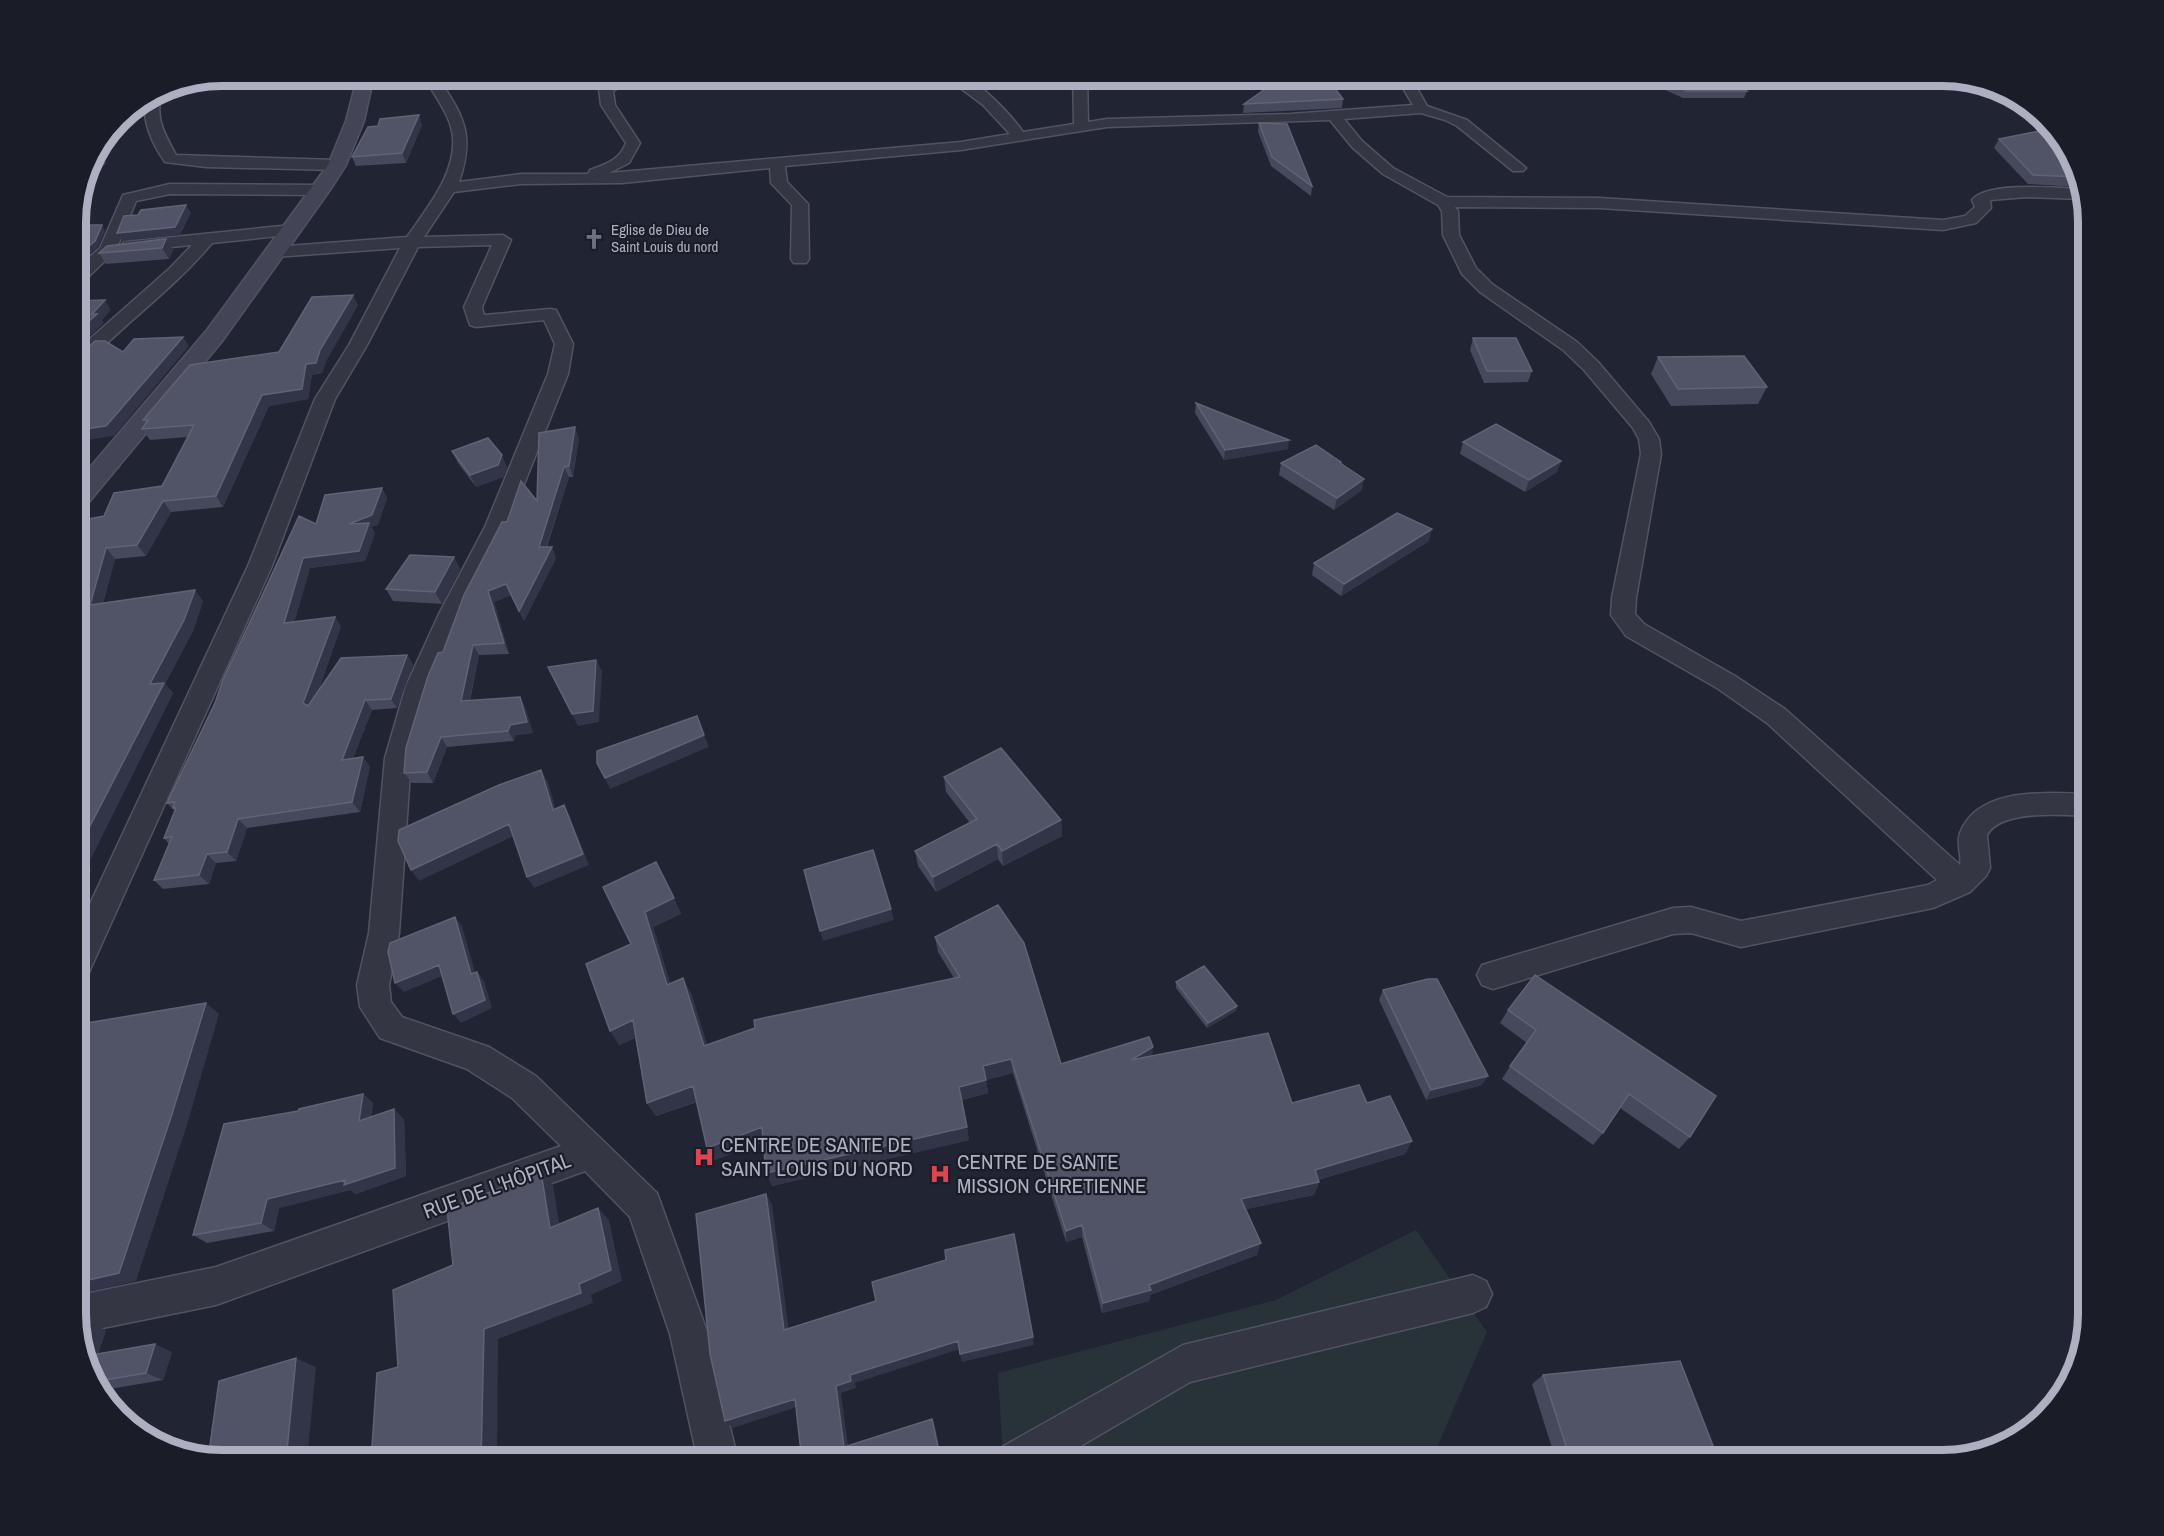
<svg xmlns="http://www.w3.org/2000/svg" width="2164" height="1536" viewBox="0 0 2164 1536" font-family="'Archivo Narrow',sans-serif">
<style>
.green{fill:#273338}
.water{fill:#363a58}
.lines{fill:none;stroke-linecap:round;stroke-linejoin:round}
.minor-casing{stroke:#525362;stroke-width:3}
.secondary-casing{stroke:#525362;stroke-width:3}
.minor{fill:#343644;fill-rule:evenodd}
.secondary{fill:#434456;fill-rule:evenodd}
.wall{fill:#46485c}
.shaded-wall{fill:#323547}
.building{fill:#515367;stroke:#606275;stroke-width:1.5}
.labels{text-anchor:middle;stroke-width:4.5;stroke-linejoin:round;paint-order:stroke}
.far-poi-label{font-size:15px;fill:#aeb0c1;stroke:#1a1c28;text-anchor:start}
.near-poi-label{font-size:21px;fill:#aeb0c1;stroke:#1a1c28;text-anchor:start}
.near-street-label{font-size:21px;fill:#aeb0c1;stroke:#1a1c28}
.rim{fill:none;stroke:#aeb0c1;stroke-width:8}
</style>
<rect width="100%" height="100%" fill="#212433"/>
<path class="green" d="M1416,1230L1487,1332L1431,1461H1003L998,1373L1276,1300Z"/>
<path class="water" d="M103,140L106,164L84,180L90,157Z"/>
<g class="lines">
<g class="minor-casing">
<path id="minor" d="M637,75H663L661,78L622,86L613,91L615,105L640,143L629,163L609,173L961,142L1010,134L983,105L943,75C948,75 953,74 958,75C977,78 1012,116 1023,132L1074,124L1073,75H1087L1088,122L1107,119L1290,114L1413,105L1403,88L1391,75H1406L1414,83L1427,106L1467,120L1526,168L1523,171H1513L1457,126L1445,120L1421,113L1344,119L1362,141L1393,168L1447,197L1599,198L1943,220L1965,216L1975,207L1972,200C1987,181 2058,188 2081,189L2083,199L2027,197L1990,200L1991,208L1976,223L1943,230L1599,208L1455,207L1458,211L1459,235L1476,268L1492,284L1577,342L1598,362L1649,422L1659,439L1661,454L1636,598L1635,614L1644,624L1735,676L1785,709L1960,865C1962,855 1956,844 1960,833C1978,786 2047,793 2089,794V816C2064,815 2001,809 1987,835L1990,868L1986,876L1970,892L1933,908L1741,947L1691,933L1673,934L1493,989L1482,985L1477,975L1482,965L1673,908L1691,907L1741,921L1928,885L1937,880L1767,723L1717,688L1626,636L1611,615L1612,598L1641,454L1639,439L1633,428L1584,370L1563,350L1480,292L1462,274L1443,235L1442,211L1438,205L1383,174L1352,147L1330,120L1107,127L961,150L785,166L787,182L808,204L809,259L806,263H794L791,259L792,205L771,183L770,168L622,183L521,184L454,192L424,237L503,235L511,240L482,307L484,315L550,309L556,310L573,344L568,374L507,527L463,614L432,686L411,758L399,933L389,985L391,1002L402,1017L489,1047L536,1076L657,1193L708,1334L738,1461H698L670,1334L630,1217L585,1171L216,1305L78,1333L75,1323V1296L216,1267L561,1146L512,1098L467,1069L380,1038L360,1007L357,985L369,933L385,758L406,686L439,614L485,527L548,374L555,344L544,320L476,327L470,325L464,307L492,245L418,247L367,345L335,399L272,566L90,970L86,980L75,983V936L248,566L315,399L349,345L400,248L274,257L268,256L265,252L268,248L274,247L407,237C427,208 460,169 452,131C449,115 437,99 429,85L431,82H441C466,120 474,138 459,182L521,174H588L590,170C606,164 620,160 626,143L601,105L599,89L613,80Z
M160,90L163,93C153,115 165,135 176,155L337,160L345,165L337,170L206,167L165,162C153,145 140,119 147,98Z
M170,184L320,185L328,190L320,195L170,194L136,201L116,250L81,284L75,285V270L100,248L123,195Z
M292,225L298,226L300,230L298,234L212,243C173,290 123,324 82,368L75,370V352L170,268L192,245L130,251L124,250L122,246L124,242Z
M1473,1275L1486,1281L1492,1294L1486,1307L1473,1313L1190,1382L1055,1461H996L1002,1447L1183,1345Z"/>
</g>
<g class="secondary-casing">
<path id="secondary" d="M358,75H374L364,121L346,165L330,190L223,340L84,508L75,510V485L207,330L328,165L346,121Z"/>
</g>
<use href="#minor" class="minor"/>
<use href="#secondary" class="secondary"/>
</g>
<path class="wall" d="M885,75H928L895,82Z
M1096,75H1195L1170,78V88L1100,90Z
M1281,75H1325L1343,99L1342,108L1243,113L1244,104L1282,77Z
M1632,75H1724L1747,91L1744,98H1683Z
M1259,123L1312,186L1311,196L1271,166L1258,132Z
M422,125L406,163L356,166L352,157Z
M1999,139L2074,157L2080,185L2077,187L2028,184L1994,148Z
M166,239L173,250L169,259L106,264L99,253Z
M358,305L326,361L322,373L312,375L308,399L269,406L223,507L171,512L146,556L115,559L103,603L203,601L193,631L165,684L173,693L87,866L91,870L75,903L104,516L162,486L188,437L150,440L142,429L279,352Z
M1473,338L1532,371L1528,382L1484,383L1470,350Z
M1658,357L1767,387L1758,404L1671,406L1651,374Z
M1196,403L1288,449L1224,460L1195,413Z
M579,438L573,477H569L547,547H552L556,558L524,621L511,595L494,602L509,654L479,655L470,701L520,697L525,707L533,733L515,735L514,741L447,747L433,783H412L404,773L443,652L507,522L537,501Z
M1463,442L1561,461L1557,472L1525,492L1460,454Z
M452,451L507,467L503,477L476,487L458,463Z
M1341,462V464L1362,490L1334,510L1279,475L1281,463Z
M382,488L387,498L378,525L371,527L375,533L365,561L310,568L294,622L341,626L318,692L407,655L413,665L397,708L372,710L353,758L370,766L360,812L247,828L236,861L216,863L209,884L163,889L154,880L169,844L164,838L175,811L167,803L316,524Z
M1429,541L1341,596L1312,575L1314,563Z
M454,557L460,569L442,604L393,601L386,589Z
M944,777L1061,820L1062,836L1003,866L998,859L936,892L918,866L915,851L970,823L946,792Z
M656,862L681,914L653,927L670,983L691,993L707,1045L954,978L938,952L935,937L1061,1064L1152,1056L1292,1103H1367L1412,1141L1405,1154L1318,1180L1319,1182L1314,1195L1246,1209L1257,1255L1150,1295L1149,1301L1102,1313L1082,1237L1066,1242L1013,1073L986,1080L988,1093L962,1100L969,1140L772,1186L763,1142L714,1160L707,1148L697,1102L656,1116L647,1103L635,1038L619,1045L631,944Z
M1176,982L1237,1006L1236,1011L1207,1028L1176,988Z
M1383,990L1482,1085L1426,1100L1379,1000Z
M1508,1010L1690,1137L1679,1149L1620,1108L1603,1133L1593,1145L1502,1079L1510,1066L1527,1043L1500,1023Z
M363,1094L373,1103L371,1117L404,1119L406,1176L356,1194L350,1190L279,1208L274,1231L207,1243L193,1235L298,1111Z
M76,1324L106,1330L98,1354L172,1352L163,1380L98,1391L95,1387Z
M1543,1375L1719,1461H1556L1532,1384Z
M1447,1448L1523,1461H1442L1440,1453Z"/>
<path class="shaded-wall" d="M894,75H928L895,82Z
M1170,75H1195L1170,78Z
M419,115L422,125L406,163L402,153Z
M186,205L191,213L180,235L122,241L117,233Z
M102,225L105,231L98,247L75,267V258Z
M166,239L173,250L169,259L162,248Z
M353,295L358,305L326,361L322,373L312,375L308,399L269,406L223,507L216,496L262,395L306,364L320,350Z
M105,300L111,310L102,320L104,323L75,349V333Z
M183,337L189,346L114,436L86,440L75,463V436L78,430Z
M575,427L579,438L573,477L569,466Z
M1289,440L1288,449L1224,460L1225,450Z
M502,455L507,467L503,477L476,487L470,475Z
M1561,461L1557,472L1525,492L1529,480Z
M564,467L569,477L543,557L539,547Z
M1364,479L1362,490L1334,510L1337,498Z
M382,488L387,498L378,525L371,527L375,533L365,561L310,568L291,633L284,623L303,558L349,524Z
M163,501L171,512L146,556L137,545Z
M1432,529L1429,541L1341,596L1344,584Z
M552,547L556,558L524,621L519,611Z
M106,548L115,559L99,616L90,605Z
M454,557L460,569L442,604L435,592Z
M506,584L511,595L494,602L509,654L504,643L488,591Z
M195,590L203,601L193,631L165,684L173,693L87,866L91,870L75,903V855L150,684Z
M335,617L341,626L310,713L303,703Z
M473,645L479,655L467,712L461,701Z
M407,655L413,665L397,708L391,699Z
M596,660L602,671L599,722L578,726L572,714Z
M520,697L525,707L533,733L515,735L514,741L508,731Z
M365,700L372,710L349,769L342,760Z
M704,735L709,747L610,789L605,778Z
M441,737L447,747L433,783L427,772Z
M363,757L370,766L360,812L352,802Z
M541,770L548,782L559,821L553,810Z
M564,805L570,817L589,865L534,888L527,877Z
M238,819L247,828L236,861L227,852Z
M1061,820L1062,836L1003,866L1002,851Z
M509,824L516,835L419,881L411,870Z
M997,844L998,859L936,892L933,877Z
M207,854L216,863L209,884L199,875Z
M674,898L681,914L653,927L675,999L667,985L645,912Z
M891,909L894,920L823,941L820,931Z
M455,917L462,926L478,983L471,974Z
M439,965L447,974L404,992L395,983Z
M477,972L484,981L492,1008L461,1023L453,1014Z
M683,978L691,993L712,1060L704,1046Z
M206,1003L219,1014L187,1125L136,1281L75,1295V1283Z
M1237,1006L1236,1011L1207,1028L1208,1023Z
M633,1020L641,1035L619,1045L610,1031Z
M1153,1047L1152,1061L1131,1060Z
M1011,1059L1013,1073L986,1080L988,1093L962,1100L959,1087L983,1066Z
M1488,1076L1482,1085L1426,1100L1431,1090Z
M693,1086L701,1100L656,1116L647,1103Z
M363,1094L373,1103L370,1130L359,1121Z
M394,1109L404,1119L406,1176L356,1194L350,1190L279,1208L274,1231L261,1223L267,1199Z
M762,1127L769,1140L714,1160L707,1148Z
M967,1127L969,1140L772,1186L766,1173Z
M1412,1141L1405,1154L1310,1182L1315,1170Z
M541,1172L553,1185L562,1240L550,1228Z
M1319,1182L1314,1195L1238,1211L1241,1199Z
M766,1194L772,1204L790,1338L784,1330Z
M598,1208L609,1220L622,1281L591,1295L593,1303L498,1339L497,1461H481L484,1329L579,1284Z
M1082,1225V1237L1066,1242V1231Z
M1261,1243L1257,1255L1150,1295L1149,1301L1102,1313L1103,1303Z
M87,1322L106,1330L94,1365L87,1362L81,1341Z
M1033,1337L1034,1345L962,1362L960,1354Z
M958,1341L960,1349L855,1383L856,1388L841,1393L849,1453L844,1447L836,1386L850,1375Z
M155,1344L172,1352L163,1380L146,1373Z
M296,1358L316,1367L307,1461H286Z
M795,1399L800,1406L733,1428L725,1421Z
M932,1419L935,1426L942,1461H941Z"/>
<path class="building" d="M1098,75H1170L1171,80L1100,82Z
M1285,75H1325L1343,99L1244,104Z
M1651,75H1724L1747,91H1686Z
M419,115L402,153L352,157L368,127L378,126L380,119Z
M1259,123L1287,124L1312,186L1272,157Z
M2049,129L2052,130L2074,157L2079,177L2033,175L1999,139Z
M186,205L175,227L117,233L124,216L138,215L141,210Z
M75,225H102L95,241L75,258Z
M166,239L162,248L99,253L107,246Z
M353,295L320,350L316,363L306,364L302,389L262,395L216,496L163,501L137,545L106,548L90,605L195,590L184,620L150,684L164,683L75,855V540L89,519L104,516L114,493L162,486L194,425L142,429L148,420H143L190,365L279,352L312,297Z
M105,300L92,314H97L75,333V301Z
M183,337L106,426L78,430L75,436V360L95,341H105L123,352L134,339Z
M1473,338H1516L1532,371H1487Z
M1744,356L1767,387L1678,389L1658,357Z
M1196,403L1289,440L1225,450Z
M1496,424L1561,461L1529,480L1463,442Z
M575,427L569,466L564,467L539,547H552L519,611L506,584L488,591L504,643L473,645L461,701L520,697L527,722L510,725L508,731L441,737L427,772L404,773L406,748L428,676L438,653L443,652L464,595L502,522H507L521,481L537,501L539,433Z
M488,438L502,455L498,465L470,475L452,451Z
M1316,445L1341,462L1340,463L1364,479L1337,498L1281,463Z
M382,488L372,515L349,524L369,523L359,551L303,558L284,623L335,617L303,703L308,706L341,658L407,655L391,699L365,700L342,760L363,757L352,802L238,819L227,852L207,854L199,875L154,880L172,837L164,838L176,808H173L175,802L167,803L215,703L223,680L299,516L316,524L325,495Z
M1397,513L1432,529L1344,584L1314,563Z
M410,555L454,557L435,592L386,589Z
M596,660L593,711L572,714L548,667Z
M697,716L704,735L605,778L597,763V751Z
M1001,748L1061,820L1002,851L997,844L933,877L915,851L977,819L944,777Z
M541,770L553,810L564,805L583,854L527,877L509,824L411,870L398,841L399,830L499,785Z
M873,850L891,909L820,931L804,870Z
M79,859L75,868V860Z
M656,862L674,898L645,912L667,985L683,978L704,1046L755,1028L754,1020L960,977L935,937L998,905L1024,943L1061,1064L1149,1037L1153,1047L1131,1060L1268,1033L1292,1103L1359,1085L1367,1103L1390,1096L1412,1141L1315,1170L1319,1182L1241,1199L1261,1243L1149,1285L1151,1290L1103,1303L1082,1225L1066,1231L1011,1059L983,1066L986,1080L959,1087L967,1127L766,1173L762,1127L707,1148L693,1086L647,1103L633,1020L610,1031L586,964L631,944L603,887Z
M455,917L471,974L477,972L485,1000L453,1014L439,965L395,983L388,952L390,943Z
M1204,966L1237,1006L1208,1023L1176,982Z
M1535,975L1716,1096L1690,1137L1629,1094L1603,1133L1510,1066L1536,1030L1508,1010Z
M1428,979H1437L1488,1076L1431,1090L1383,990Z
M206,1003L172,1114L119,1273L75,1283V1057L87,1023Z
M363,1094L359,1121L394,1109L395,1168L344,1185L345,1180L267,1199L261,1223L193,1235L224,1124L298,1111L299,1109Z
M541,1172L550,1228L598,1208L611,1270L579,1284L581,1293L484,1329L481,1461H371L377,1373L398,1367L393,1290L453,1265L447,1209Z
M766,1194L784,1330L876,1301L872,1282L946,1260L945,1250L1014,1234L1033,1337L960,1354L958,1341L850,1375L851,1381L836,1386L844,1447L932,1419L941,1461H802L795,1399L725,1421L710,1354L696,1214Z
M87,1322L81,1341L76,1324Z
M155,1344L146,1373L93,1382L85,1356Z
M296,1358L286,1461H222L208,1459L219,1381Z
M1680,1361L1719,1461H1571L1543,1375Z
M1520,1447L1523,1461H1449L1447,1448Z"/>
<defs>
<g id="church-bare" transform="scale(1.62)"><path d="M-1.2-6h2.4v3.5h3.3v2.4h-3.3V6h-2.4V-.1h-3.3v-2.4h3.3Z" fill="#6b7280" stroke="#1a1c28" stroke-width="2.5" paint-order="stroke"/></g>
<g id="hospital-bare" transform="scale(1.62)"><path d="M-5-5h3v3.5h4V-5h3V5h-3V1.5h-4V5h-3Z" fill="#e0444e" stroke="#1a1c28" stroke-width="2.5" paint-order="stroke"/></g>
</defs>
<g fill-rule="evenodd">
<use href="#church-bare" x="594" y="239"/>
<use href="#hospital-bare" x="704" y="1157"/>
<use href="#hospital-bare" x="940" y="1174"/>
</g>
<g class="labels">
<g class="far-poi-label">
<text x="611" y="235">Eglise de Dieu de<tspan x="611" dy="17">Saint Louis du nord</tspan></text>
</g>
<g class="near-poi-label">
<text x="721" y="1152">CENTRE DE SANTE DE<tspan x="721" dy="24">SAINT LOUIS DU NORD</tspan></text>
<text x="957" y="1169">CENTRE DE SANTE<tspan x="957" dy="24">MISSION CHRETIENNE</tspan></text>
</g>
<g class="near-street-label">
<text transform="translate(497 1186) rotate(-20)" y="7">RUE DE L'HÔPITAL</text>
</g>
</g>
<path d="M0 0H2164V1536H0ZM222 86H1942A136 136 0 0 1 2078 222V1314A136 136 0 0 1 1942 1450H222A136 136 0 0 1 86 1314V222A136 136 0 0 1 222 86Z" fill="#1a1c28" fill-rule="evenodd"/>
<path class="rim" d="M222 86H1942A136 136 0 0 1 2078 222V1314A136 136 0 0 1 1942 1450H222A136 136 0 0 1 86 1314V222A136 136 0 0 1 222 86Z"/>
</svg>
